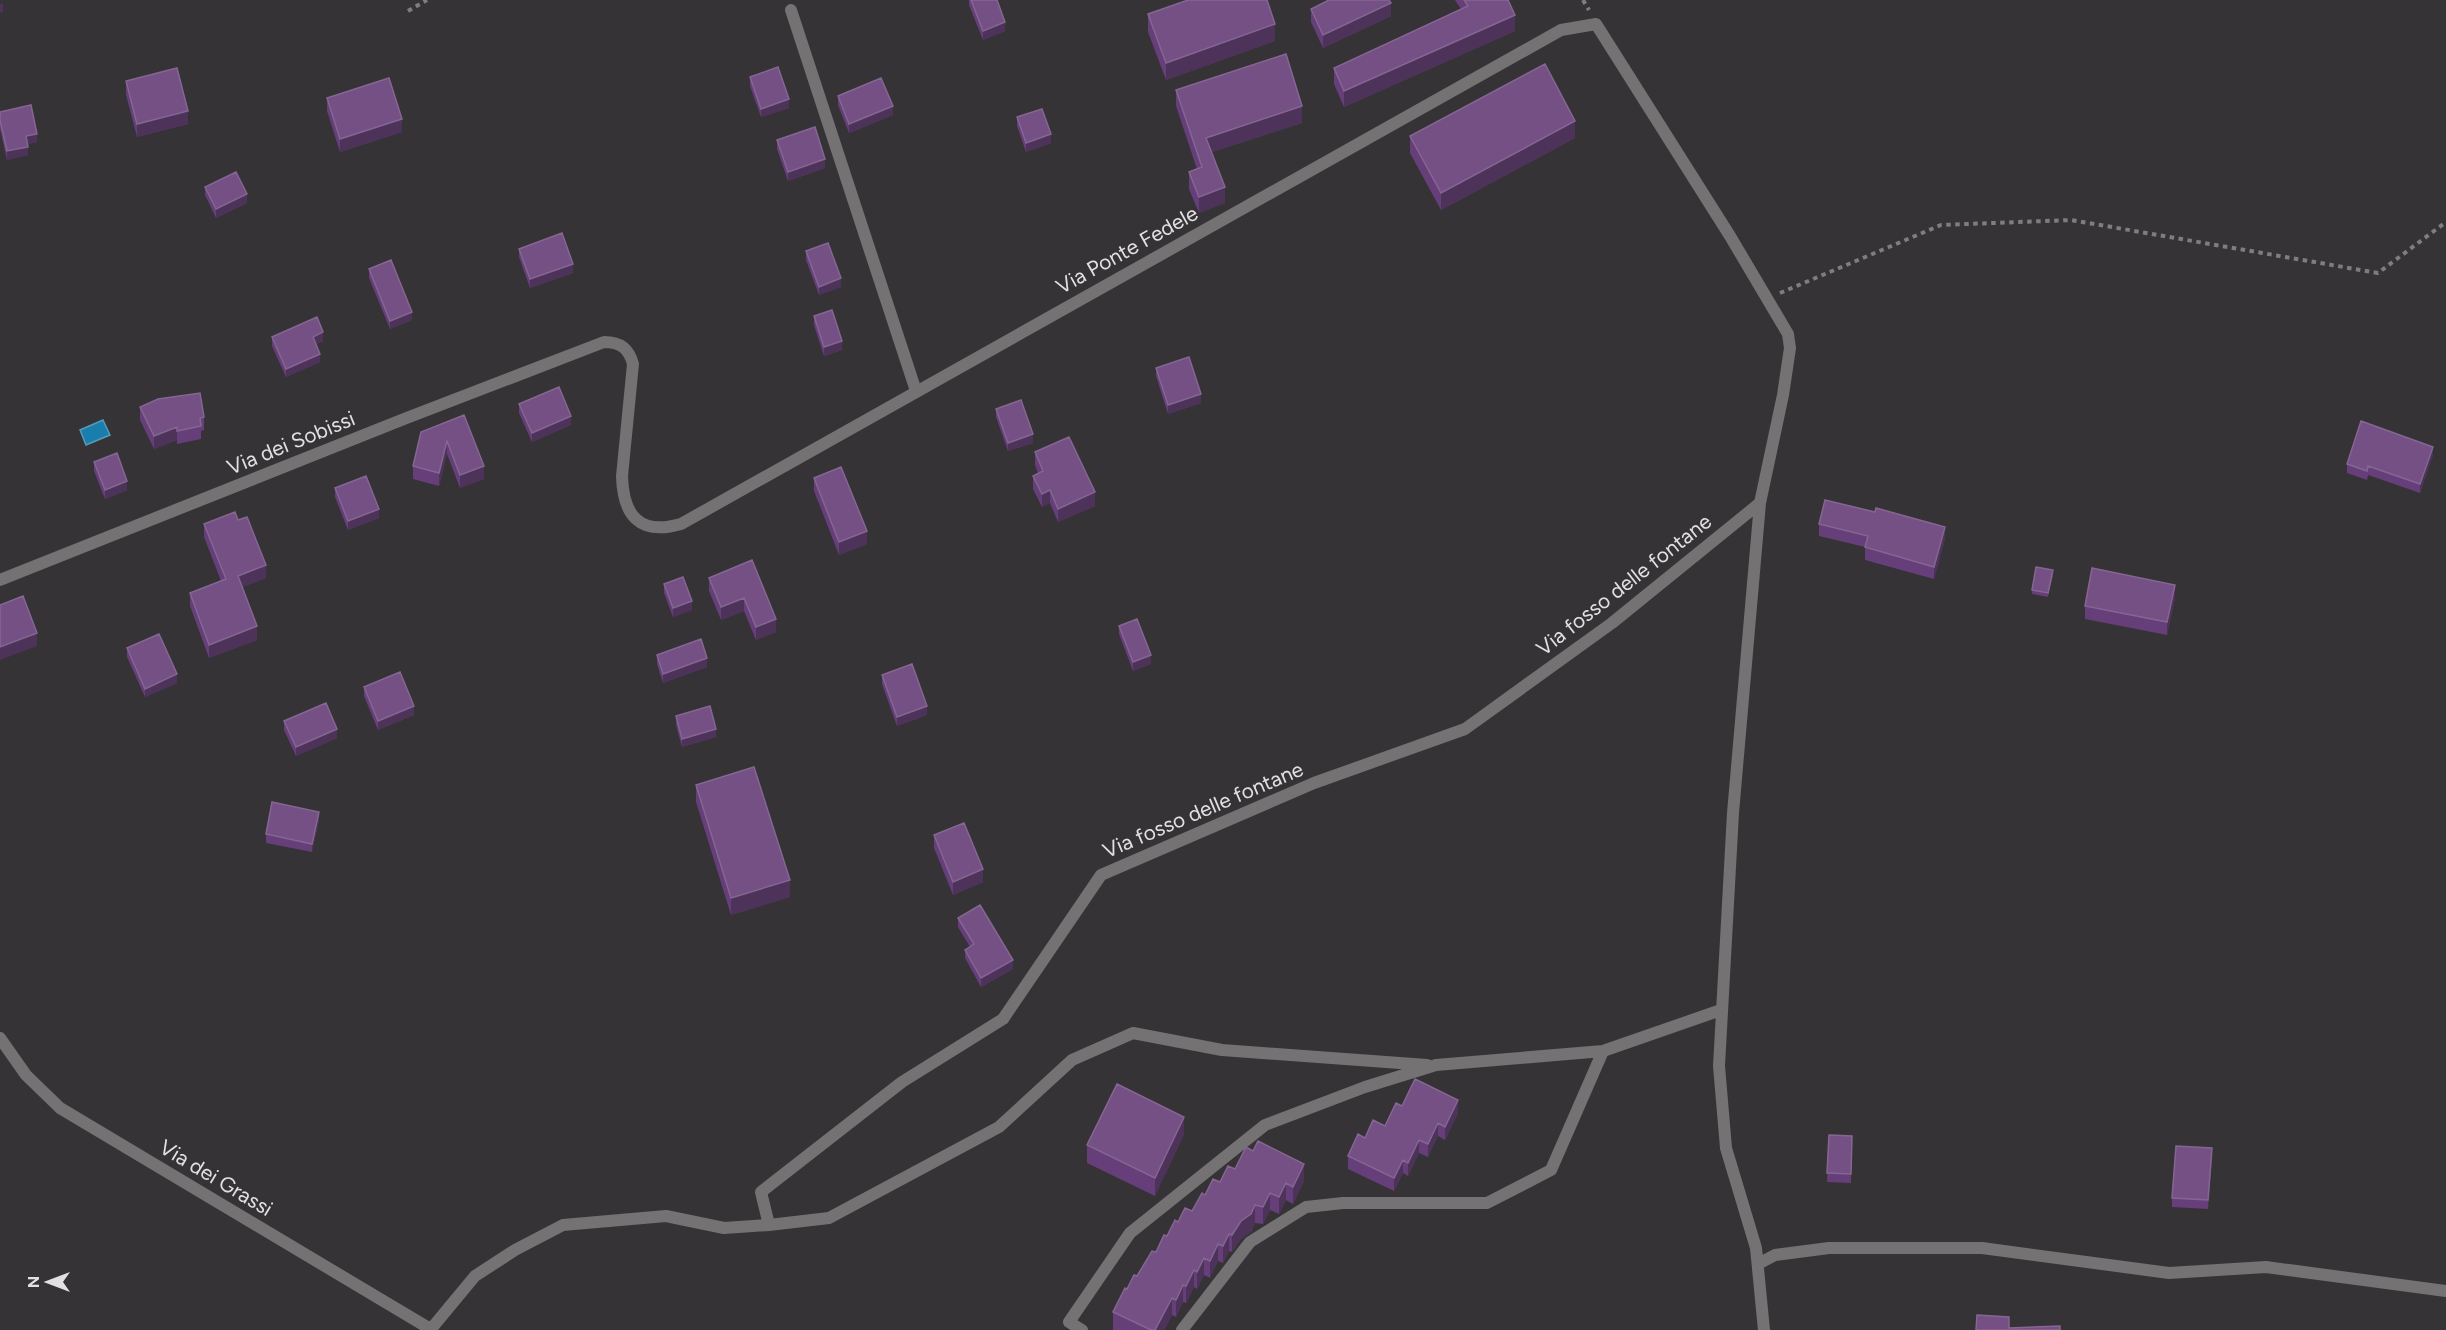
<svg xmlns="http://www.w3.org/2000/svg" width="2446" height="1330" viewBox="0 0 2446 1330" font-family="Figtree,sans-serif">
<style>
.water{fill:#1a7ead;stroke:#569bbd;stroke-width:1.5}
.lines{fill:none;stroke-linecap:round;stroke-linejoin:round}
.path{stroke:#7f7d80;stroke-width:4;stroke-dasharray:4.5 4.5;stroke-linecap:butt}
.minor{stroke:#747272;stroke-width:12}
.wall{fill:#663e79}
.shaded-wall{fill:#4d3259}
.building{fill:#745084;stroke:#856693;stroke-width:1.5}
.labels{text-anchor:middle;stroke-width:5;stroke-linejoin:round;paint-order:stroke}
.street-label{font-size:21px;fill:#e2e0e3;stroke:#353336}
</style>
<rect width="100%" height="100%" fill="#353336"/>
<path class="water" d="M103,420L110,435L86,445L80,430Z"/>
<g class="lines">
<path class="path" d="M1583,0L1589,10
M408,11L427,0
M1780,293L1941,225L2071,220L2378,273L2446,222"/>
<path class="minor" d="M791,10L916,391
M0,580L404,419L604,342C621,342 629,349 633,364L622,476C623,515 639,536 681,524L1561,30L1596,24L1730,236L1788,334L1790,348L1783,395L1760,503L1733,813L1719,1066L1726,1148L1756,1248L1764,1330
M0,1038L26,1075L60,1108L432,1330
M769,1225L829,1218L999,1127L1072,1060L1133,1033L1222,1050L1427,1065
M1758,1264L1775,1255L1829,1248H1982L2169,1273L2266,1267L2446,1291
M431,1329L475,1276L515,1250L563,1225L666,1216L724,1228L769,1225L761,1192L902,1082L1003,1019L1101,875L1314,783L1465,729L1612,623L1760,503
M1082,1330L1069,1322L1130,1233L1265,1125L1365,1087L1436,1065L1603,1051L1721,1010
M1182,1330L1250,1242L1306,1207L1343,1203H1487L1551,1170L1603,1051"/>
</g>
<path class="wall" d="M969,0H997L1005,31L983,40L969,5Z
M1455,0H1508L1515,31L1344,107L1334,84V68L1461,9Z
M1311,9L1391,16L1323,48L1311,22Z
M1148,14L1275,41L1166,80L1148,32Z
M750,77L789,108L761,117L750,86Z
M126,81L188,124L137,137L126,95Z
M1176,90L1302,123L1212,152L1225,203L1199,213L1189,189V172L1197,169L1176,106Z
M838,96L893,115L849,133L838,105Z
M327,98L402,132L340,152L327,111Z
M0,112L37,142L28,144V155L7,160L0,129Z
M1017,117L1051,143L1026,152L1017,126Z
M1410,136L1575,138L1441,210L1410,153Z
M777,140L825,168L788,181L777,149Z
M205,187L247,203L216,218L205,195Z
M519,249L573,273L530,288L519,257Z
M806,251L841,287L819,295L806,260Z
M369,269L412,320L390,329L369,278Z
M814,316L842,350L824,356L814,325Z
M272,337L323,341L316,344L320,362L286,377L272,346Z
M1156,368L1201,403L1168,414L1156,376Z
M519,404L571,425L532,442L519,413Z
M140,407L204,417V430L201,431V439L177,444V440L154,449L140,420Z
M996,409L1033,443L1008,451L996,417Z
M464,415L484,479L460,488L447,454L439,486L413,479V466Z
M1035,452L1095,506L1058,522L1050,503L1042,507L1033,489V476L1038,473L1035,465Z
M2433,455L2420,493L2368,475L2367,480L2347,473V464Z
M94,462L127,490L105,499L94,471Z
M814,478L867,544L839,555L814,491Z
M335,488L379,518L348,530L335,497Z
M204,524L266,578L242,587L257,640L209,658L190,606V593L221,581L204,537Z
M1819,524L1945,539L1934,579L1865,560V547L1819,536Z
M752,560L776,632L756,640L744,611L721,620L709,591V578Z
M2053,575L2048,597L2032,594V590Z
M664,584L692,610L673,617L664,593Z
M2175,598L2167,635L2085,619V606Z
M1119,626L1151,664L1133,671L1119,634Z
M127,648L177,683L145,697L127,657Z
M657,655L707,667L663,683L657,664Z
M882,675L927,715L897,726L882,684Z
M364,687L414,715L378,730L364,696Z
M676,716L716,737L682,747L676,725Z
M284,721L337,738L296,756L284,730Z
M696,785L790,897L731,915L696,802Z
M319,820L312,852L266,843V834Z
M934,835L983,882L953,895L934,848Z
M958,918L1013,969L981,987L965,958V950L970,947L958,927Z
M1402,1106L1458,1113L1445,1140L1438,1136L1428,1157L1419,1153L1408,1176L1403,1173L1394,1191L1348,1169V1156L1365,1138L1385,1126Z
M1184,1134L1155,1196L1087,1163V1145Z
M1829,1135L1852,1136L1851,1183L1827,1182Z
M2212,1157L2208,1209L2172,1207V1198Z
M1235,1169L1304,1181L1293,1204L1286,1200L1279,1214L1270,1210L1263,1224L1255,1223L1251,1232L1241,1239L1232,1252L1229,1251L1223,1263L1218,1261L1210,1278L1204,1275L1197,1289L1194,1287L1186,1303L1183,1302L1176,1317L1172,1315L1164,1330H1113V1312L1127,1289L1178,1222L1192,1211L1205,1195Z"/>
<path class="shaded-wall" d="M3,3V12L0,13V4Z
M1391,3V16L1323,48V35Z
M1515,15V31L1344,107V91Z
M1005,22V31L983,40V31Z
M1275,24V41L1166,80V63Z
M789,99V108L761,117V109Z
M893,106V115L849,133V124Z
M1302,106V123L1206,154V138Z
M188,111V124L137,137V124Z
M402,119V132L340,152V139Z
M1575,121V138L1441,210V193Z
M37,134V142L26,145V136Z
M1051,134V143L1026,152V143Z
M28,147V155L7,160V151Z
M825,159V168L788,181V172Z
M1225,187V203L1199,213V197Z
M247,194V203L216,218V209Z
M573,264V273L530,288V279Z
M841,278V287L819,295V287Z
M412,312V320L390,329V321Z
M323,332V341L313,345V337Z
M842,341V350L824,356V347Z
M320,354V362L286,377V369Z
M1201,394V403L1168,414V405Z
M571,416V425L532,442V433Z
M177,427V440L154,449V436Z
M1033,434V443L1008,451V443Z
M447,441V454L439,486V473Z
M2433,447V455L2420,493V484Z
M484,466V479L460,488V475Z
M127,481V490L105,499V490Z
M1050,490V503L1042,507V494Z
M1095,492V506L1058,522V509Z
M379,509V518L348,530V521Z
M1945,527V539L1934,579V567Z
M867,531V544L839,555V542Z
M266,565V578L238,589V576Z
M2175,585V598L2167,635V622Z
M744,598V611L721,620V607Z
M692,601V610L673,617V608Z
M776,619V632L756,640V627Z
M257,626V640L209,658V645Z
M37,633V646L0,660V647Z
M1151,655V664L1133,671V662Z
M707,658V667L663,683V674Z
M177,674V683L145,697V689Z
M414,706V715L378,730V721Z
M927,706V715L897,726V717Z
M337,729V738L296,756V747Z
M716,729V737L682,747V739Z
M319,812V820L312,852V844Z
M983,869V882L953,895V882Z
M790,880V897L731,915V898Z
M1013,960V969L981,987V978Z
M1458,1100V1113L1445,1140V1127Z
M1184,1117V1134L1155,1196V1178Z
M1438,1123V1136L1428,1157V1144Z
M1419,1140V1153L1408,1176V1163Z
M1403,1160V1173L1394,1191V1178Z
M1304,1164V1181L1293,1204V1187Z
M1286,1183V1200L1279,1214V1197Z
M1270,1193V1210L1263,1224V1207Z
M1255,1205V1223L1251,1232L1241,1239L1232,1252V1235L1241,1221Z
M1229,1234V1251L1223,1263V1246Z
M1218,1244V1261L1210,1278V1261Z
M1204,1258V1275L1197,1289V1272Z
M1194,1270V1287L1186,1303V1286Z
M1183,1285V1302L1176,1317V1300Z
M1172,1298V1315L1164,1330H1155Z"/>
<path class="building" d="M971,0H997L1005,22L983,31Z
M1188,0H1267L1275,24L1166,63L1148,14Z
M1329,0H1389L1391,3L1323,35L1311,9Z
M1464,0H1508L1515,15L1344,91L1334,68L1468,6Z
M1286,54L1302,106L1206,138L1225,187L1199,197L1189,172L1202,167L1176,90Z
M1545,64L1575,121L1441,193L1410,136Z
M778,67L789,99L761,109L750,77Z
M177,68L188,111L137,124L126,81Z
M389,78L402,119L340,139L327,98Z
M881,78L893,106L849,124L838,96Z
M31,105L37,134L26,136L28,147L7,151L0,120V112Z
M1042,109L1051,134L1026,143L1017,117Z
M815,127L825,159L788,172L777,140Z
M236,172L247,194L216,209L205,187Z
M562,233L573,264L530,279L519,249Z
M828,243L841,278L819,287L806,251Z
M391,260L412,312L390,321L369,269Z
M832,310L842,341L824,347L814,316Z
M317,317L323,332L313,337L320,354L286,369L272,337Z
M1189,357L1201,394L1168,405L1156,368Z
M559,387L571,416L532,433L519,404Z
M200,393L204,417L200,418L201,426L177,431V427L154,436L140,407L158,399Z
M1021,400L1033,434L1008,443L996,409Z
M464,415L484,466L460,475L447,441L439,473L413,466L421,432Z
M2361,421L2433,447L2420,484L2368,466L2367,471L2347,464Z
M1069,437L1095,492L1058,509L1050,490L1042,494L1033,476L1043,471L1035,452Z
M117,453L127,481L105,490L94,462Z
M841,467L867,531L839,542L814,478Z
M366,476L379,509L348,521L335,488Z
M1825,500L1875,512L1876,508L1945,527L1934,567L1865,547L1868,536L1819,524Z
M235,512L238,520L247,517L266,565L238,576L257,626L209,645L190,593L226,579L204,524Z
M752,560L776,619L756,627L744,598L721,607L709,578Z
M2036,567L2053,570L2048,593L2032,590Z
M2092,568L2175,585L2167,622L2085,606Z
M683,577L692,601L673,608L664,584Z
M23,596L37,633L0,647V605Z
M1137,619L1151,655L1133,662L1119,626Z
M159,634L177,674L145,689L127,648Z
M701,639L707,658L663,674L657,655Z
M912,664L927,706L897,717L882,675Z
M400,672L414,706L378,721L364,687Z
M326,703L337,729L296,747L284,721Z
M710,706L716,729L682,739L676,716Z
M754,767L790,880L731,898L696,785Z
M272,802L319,812L312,844L266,834Z
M964,823L983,869L953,882L934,835Z
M980,905L1013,960L981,978L965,950L974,944L958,918Z
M1415,1079L1458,1100L1445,1127L1438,1123L1428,1144L1419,1140L1408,1163L1403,1160L1394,1178L1348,1156L1358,1134L1365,1138L1373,1120L1385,1126L1396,1103L1402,1106Z
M1117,1084L1184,1117L1155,1178L1087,1145Z
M1829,1135L1852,1136L1851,1174L1827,1173Z
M1258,1141L1304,1164L1293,1187L1286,1183L1279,1197L1270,1193L1263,1207L1255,1205L1251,1214L1241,1221L1232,1235L1229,1234L1223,1246L1218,1244L1210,1261L1204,1258L1197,1272L1194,1270L1186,1286L1183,1285L1176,1300L1172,1298L1155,1330H1151L1113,1312L1125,1288L1127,1289L1134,1275L1137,1276L1152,1251L1156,1252L1164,1235L1167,1236L1175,1220L1178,1222L1185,1208L1192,1211L1202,1193L1205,1195L1213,1179L1220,1182L1228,1166L1235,1169L1246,1147L1253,1151Z
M2176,1146L2212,1148L2208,1200L2172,1198Z
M1977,1315L2009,1317V1328L2060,1326V1330H1976Z"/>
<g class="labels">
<g class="street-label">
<text transform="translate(1127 250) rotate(-29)" y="7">Via Ponte Fedele</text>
<text transform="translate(291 443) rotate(-22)" y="7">Via dei Sobissi</text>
<text transform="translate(1624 585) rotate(-38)" y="7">Via fosso delle fontane</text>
<text transform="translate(1203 810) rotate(-23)" y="7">Via fosso delle fontane</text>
<text transform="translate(216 1178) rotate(31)" y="7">Via dei Grassi</text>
</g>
</g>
<g transform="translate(48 1282) rotate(270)" stroke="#353336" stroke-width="4.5" paint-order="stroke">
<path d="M0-4.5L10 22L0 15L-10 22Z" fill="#e2e0e3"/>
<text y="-9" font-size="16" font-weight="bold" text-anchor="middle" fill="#e2e0e3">N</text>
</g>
</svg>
